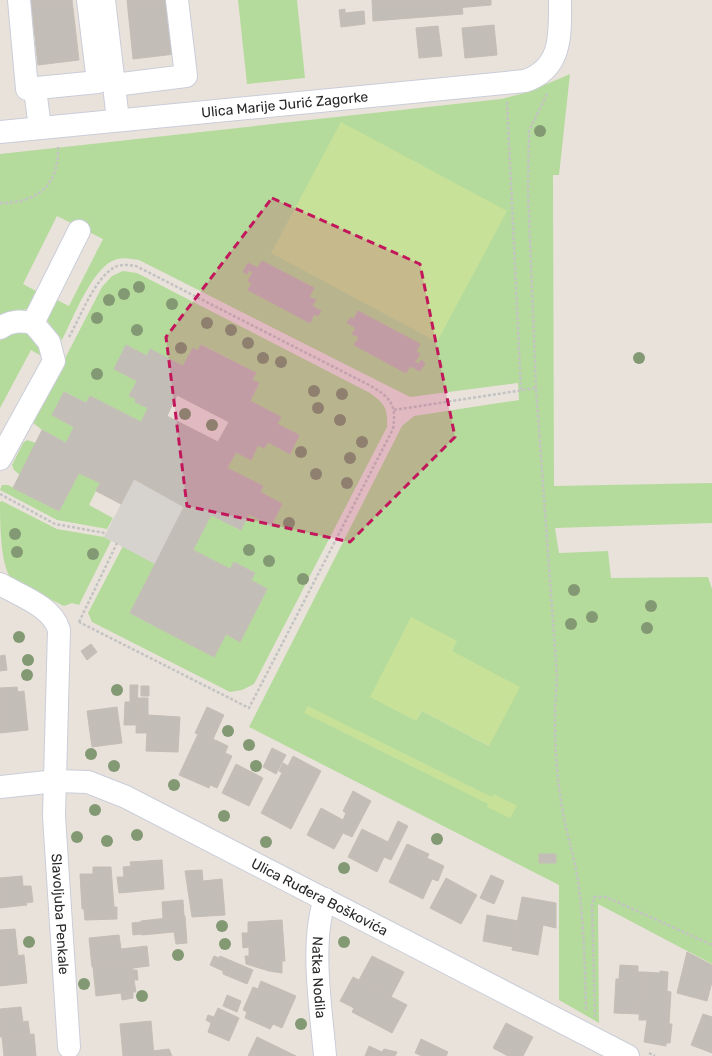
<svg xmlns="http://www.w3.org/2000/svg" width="712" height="1056" viewBox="0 0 712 1056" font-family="Rubik,sans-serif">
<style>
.green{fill:#b5db9c;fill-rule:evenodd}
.pitch{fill:#c7e199}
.plaza{fill:#d6d2cd}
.building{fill:#c2bdb7;stroke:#c4beb5;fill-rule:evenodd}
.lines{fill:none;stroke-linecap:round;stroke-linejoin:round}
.minor-casing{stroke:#cacdd9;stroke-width:24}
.path{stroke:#c3c3c3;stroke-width:2.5;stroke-dasharray:3 2;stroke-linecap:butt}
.minor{stroke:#fff;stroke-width:22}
.tree{fill:#839974}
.marked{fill:#c2185b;fill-opacity:0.2;stroke:#c2185b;stroke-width:3;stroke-dasharray:8 5;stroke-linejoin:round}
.labels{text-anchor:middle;stroke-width:3;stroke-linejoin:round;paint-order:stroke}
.street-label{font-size:14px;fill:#282828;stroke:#fff}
</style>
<rect width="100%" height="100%" fill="#e9e2db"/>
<path class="green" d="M238,0H297L305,78L247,84Z
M570,74L559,175H553L554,486L712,483V523L555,528L559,553L608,551L611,578L708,577L712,589V964L598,904L599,1023L559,1000V885L249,727L402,426L414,416L519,400L518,383L410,397L139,260C132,259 125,257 117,259C93,265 73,319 62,340L45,318L55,299L69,306L103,239L57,216L23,284L36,291L27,309L0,315V154L501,99L528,92ZM457,640L452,651L489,746L422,711L416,721Z
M123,271L137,273L370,393C385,404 388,408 387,427L254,684L242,690L230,692L92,622L88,613L123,546L155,564L130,613L214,657L226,634L240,641L267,589L251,580L254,572L234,562L230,569L193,550L211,515L240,530L249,514L271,526L282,504L260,492L263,486L227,468L236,452L251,460L258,445L264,448L268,442L290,454L299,435L277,424L250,401L259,384L252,380L256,373L202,345L198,351L193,348L183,366L150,350L147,356L126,345L114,369L137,381L129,396L136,399L135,402L148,408L141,422L90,396L86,403L65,392L52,415L74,427L66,443L42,430L32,422L102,287L112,276Z
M25,332L34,339L43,357L31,350L0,408V341L8,333Z
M27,440L36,443L20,475L14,470L12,465L23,443Z
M79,473L100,483L89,505L113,518L107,529L57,520L0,490L2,485H8L59,511Z
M2,501L57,529L104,537L111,541L79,605L72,603L64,606C51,599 23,588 12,579C0,568 0,519 0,502Z"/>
<path class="pitch" d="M341,122L507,211L437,342L271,253Z
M411,617L457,641L452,651L520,687L489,746L422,711L416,721L370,697Z
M308,706L492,797L494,794L517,806L510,818L487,807L488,804L304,713Z"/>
<path class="plaza" d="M134,479L184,507L155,564L104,537Z"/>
<path class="building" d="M31,0H72L79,60L38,65Z
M127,0H169L175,54L133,59Z
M372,0H456V8L462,7L463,14L373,21Z
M456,0H491V5L456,8Z
M345,9V13L364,11L365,24L341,27L339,10Z
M494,25L497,55L465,58L462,28Z
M438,26L442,56L419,58L416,28Z
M262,261L314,288L309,297L316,300L312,306L321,311L318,316L314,314L310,323L248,290L252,283L248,281L253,272L249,270L247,274L243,272L248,263L258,268Z
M358,311L420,344L416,351L420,354L415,362L419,364L421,360L425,363L420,371L410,366L406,373L354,345L359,337L352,334L356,328L347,323L350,318L354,319Z
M126,345L147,356L150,349L183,366L193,348L198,351L201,345L256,373L252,380L259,383L250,401L281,417L277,424L299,435L290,454L268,442L264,448L258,445L251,460L236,452L227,468L263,486L260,492L282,504L271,526L249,514L241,530L211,515L193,550L230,569L234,562L255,573L251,580L267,589L240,642L226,634L214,657L130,613L184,507L134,479L121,504L96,491L100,483L79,473L59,511L13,488L42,430L66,443L74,427L52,415L64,392L86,403L90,396L141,422L148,408L135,402L136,399L129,396L137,381L114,369ZM177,395L229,422L218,442L167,416Z
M91,644L97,652L87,660L81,651Z
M5,655L7,670L0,671V656Z
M130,685H138L136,725H124L125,702H130Z
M141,686H149V696H141Z
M17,687L18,692L24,691L28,730L0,733V688Z
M137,698H148V715L180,717L178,752L146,751L147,733H136Z
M117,707L122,743L92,747L87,711Z
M207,707L224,715L213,739L228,746L225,753L232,756L217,788L210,785L209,788L179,775L198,734L195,733Z
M272,748L286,755L276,774L263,767Z
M293,756L321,771L291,829L261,813L282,773L279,771L283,763L288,766Z
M236,764L263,778L249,806L222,793Z
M353,791L371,801L352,837L343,833L334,849L307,835L321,808L343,820L346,813L343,811Z
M398,821L408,826L391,860L384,857L377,872L348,857L362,829L388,842Z
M407,844L429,854L427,858L444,866L438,881L432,879L423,899L389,882Z
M539,854H556V863H539Z
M162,860L164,889L119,893L117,877H124L123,867L131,866L130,862Z
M93,867H111L114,907H117V919L85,920L84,909H82L80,874H93Z
M202,870L203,881L222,879L225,915L192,917L185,871Z
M491,875L504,881L494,904L480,898Z
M22,876L23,886H31L33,902L26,903L27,905L0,908V878Z
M446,878L477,895L461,924L430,908Z
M522,897L556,903V928L543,925L538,955L512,950Z
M183,900L184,916L163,918L162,902Z
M487,915L518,921L513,947L483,941Z
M185,916L187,943L176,944L174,932L142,935L141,921Z
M282,920L285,961H282V973L269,971L246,964L245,956H249V947L243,948L242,933H248V922Z
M141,922L142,934L133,935L132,923Z
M15,929L18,956L0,957V930Z
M119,935L121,949L147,946L149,966L133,968L132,963L92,967L89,938Z
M687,952L712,965V982L707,1001L677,993Z
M24,955L27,983L0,986V957Z
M214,956L219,958L220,956L253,970L247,984L223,974V971L210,965Z
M372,956L404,972L391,997L359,980Z
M132,963L133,970H137L138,980H134L136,992H133V998L122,1000L121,993L96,996L93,967Z
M620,965L638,966V972H645L644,998H640L639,1014L614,1013L616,979H619Z
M660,971L668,972L667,991L671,992L669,1024H672L670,1043H666V1046L644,1042L647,1020H639L640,998H644L645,972L660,973Z
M353,977L407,1005L392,1033L352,1012L354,1008L340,1001Z
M261,981L296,996L282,1028L273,1024L270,1029L245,1018L247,1012L243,1010L253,987L258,989Z
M227,995L241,1001L237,1012L223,1006Z
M21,1007L23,1022L28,1021L30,1035L0,1037V1009Z
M218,1008L239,1018L229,1041L208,1032L211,1023L206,1020L208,1015L214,1017Z
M703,1014L712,1017V1053L691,1045Z
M151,1021L154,1056H123L120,1024Z
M506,1023L533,1037L523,1056H508L493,1048Z
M34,1034L36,1056H4L2,1037Z
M257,1037L296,1056H248Z
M421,1039L448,1052L446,1056H422L415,1053Z
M369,1046L382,1052L384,1049L397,1052L395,1056H365Z
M169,1049L172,1056H154L153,1051Z"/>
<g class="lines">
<g class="minor-casing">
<g id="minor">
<path d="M19,0L27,89L98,82L88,0"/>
<path d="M104,0L118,120"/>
<path d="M114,85L186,76L177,0"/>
<path d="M35,89L40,128"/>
<path id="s1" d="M0,132L525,81C563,68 560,33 560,0"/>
<path d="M33,323L79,231"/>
<path d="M0,328C11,320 21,321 33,323L49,342L54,361L0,459"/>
<path id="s2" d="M0,584C20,596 52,606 59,630L54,816L69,1047"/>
<path id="s3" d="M0,787L56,781L88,782L126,797L628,1056"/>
<path id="s4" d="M325,899C310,943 321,1009 325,1056"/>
</g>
</g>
<path class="path" d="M547,94L529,131L528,191L536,388L557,677C553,723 555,768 563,813C567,836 575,858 578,881C584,924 585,968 586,1011
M507,102L521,390
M0,203C38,203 59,185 58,147
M69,337C80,318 95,277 115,267C121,264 129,265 136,266L369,385C390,397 397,404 393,429L249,708L79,622
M394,410L536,388
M0,494L55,524L105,533
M79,622L117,543
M595,1017L592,905L594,897H606L712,945
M649,1053L655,1056"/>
<use href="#minor" class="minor"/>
</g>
<g class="tree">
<circle cx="540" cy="131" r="6"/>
<circle cx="139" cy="287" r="6"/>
<circle cx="124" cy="294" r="6"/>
<circle cx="109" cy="300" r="6"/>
<circle cx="172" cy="304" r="6"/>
<circle cx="97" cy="318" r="6"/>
<circle cx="207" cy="323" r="6"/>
<circle cx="137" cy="330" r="6"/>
<circle cx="231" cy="330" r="6"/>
<circle cx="248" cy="343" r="6"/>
<circle cx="181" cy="348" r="6"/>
<circle cx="263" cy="358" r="6"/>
<circle cx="639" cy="358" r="6"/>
<circle cx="281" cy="362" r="6"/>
<circle cx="97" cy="374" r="6"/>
<circle cx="314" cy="391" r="6"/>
<circle cx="342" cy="394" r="6"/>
<circle cx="318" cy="408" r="6"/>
<circle cx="185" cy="414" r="6"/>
<circle cx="340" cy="420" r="6"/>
<circle cx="212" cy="425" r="6"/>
<circle cx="362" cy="442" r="6"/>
<circle cx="301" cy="452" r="6"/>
<circle cx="350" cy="458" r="6"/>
<circle cx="316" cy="474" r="6"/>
<circle cx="347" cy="483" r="6"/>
<circle cx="289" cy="523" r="6"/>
<circle cx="15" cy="534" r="6"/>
<circle cx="249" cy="550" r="6"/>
<circle cx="17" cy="552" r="6"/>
<circle cx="93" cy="554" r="6"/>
<circle cx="269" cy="561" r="6"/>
<circle cx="303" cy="579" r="6"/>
<circle cx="574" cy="590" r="6"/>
<circle cx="651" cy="606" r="6"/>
<circle cx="592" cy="617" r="6"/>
<circle cx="571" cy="624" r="6"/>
<circle cx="647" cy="628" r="6"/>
<circle cx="19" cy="637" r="6"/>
<circle cx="28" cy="660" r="6"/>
<circle cx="27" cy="675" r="6"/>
<circle cx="117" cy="690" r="6"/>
<circle cx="228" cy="731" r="6"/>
<circle cx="249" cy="745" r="6"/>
<circle cx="91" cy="754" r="6"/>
<circle cx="114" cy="766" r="6"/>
<circle cx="256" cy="766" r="6"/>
<circle cx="174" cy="785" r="6"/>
<circle cx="95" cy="810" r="6"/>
<circle cx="224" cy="816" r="6"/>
<circle cx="137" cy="835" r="6"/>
<circle cx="77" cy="837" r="6"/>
<circle cx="437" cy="839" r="6"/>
<circle cx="107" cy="841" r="6"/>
<circle cx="266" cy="842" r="6"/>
<circle cx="344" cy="868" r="6"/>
<circle cx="222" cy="926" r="6"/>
<circle cx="29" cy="942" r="6"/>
<circle cx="344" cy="942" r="6"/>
<circle cx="225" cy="944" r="6"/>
<circle cx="178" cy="955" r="6"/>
<circle cx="84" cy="984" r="6"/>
<circle cx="142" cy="996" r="6"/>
<circle cx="301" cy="1024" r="6"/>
</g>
<path class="marked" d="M272,198L420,264L455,437L350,542L187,506L166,337Z"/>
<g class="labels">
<g class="street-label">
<text dy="5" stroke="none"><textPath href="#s1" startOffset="286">Ulica Marije Jurić Zagorke</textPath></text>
<text dy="5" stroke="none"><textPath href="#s3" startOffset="347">Ulica Ruđera Boškovića</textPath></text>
<text dy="5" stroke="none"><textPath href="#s2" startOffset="361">Slavoljuba Penkale</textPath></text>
<text dy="5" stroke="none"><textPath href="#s4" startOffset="79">Natka Nodila</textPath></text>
</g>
</g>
</svg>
